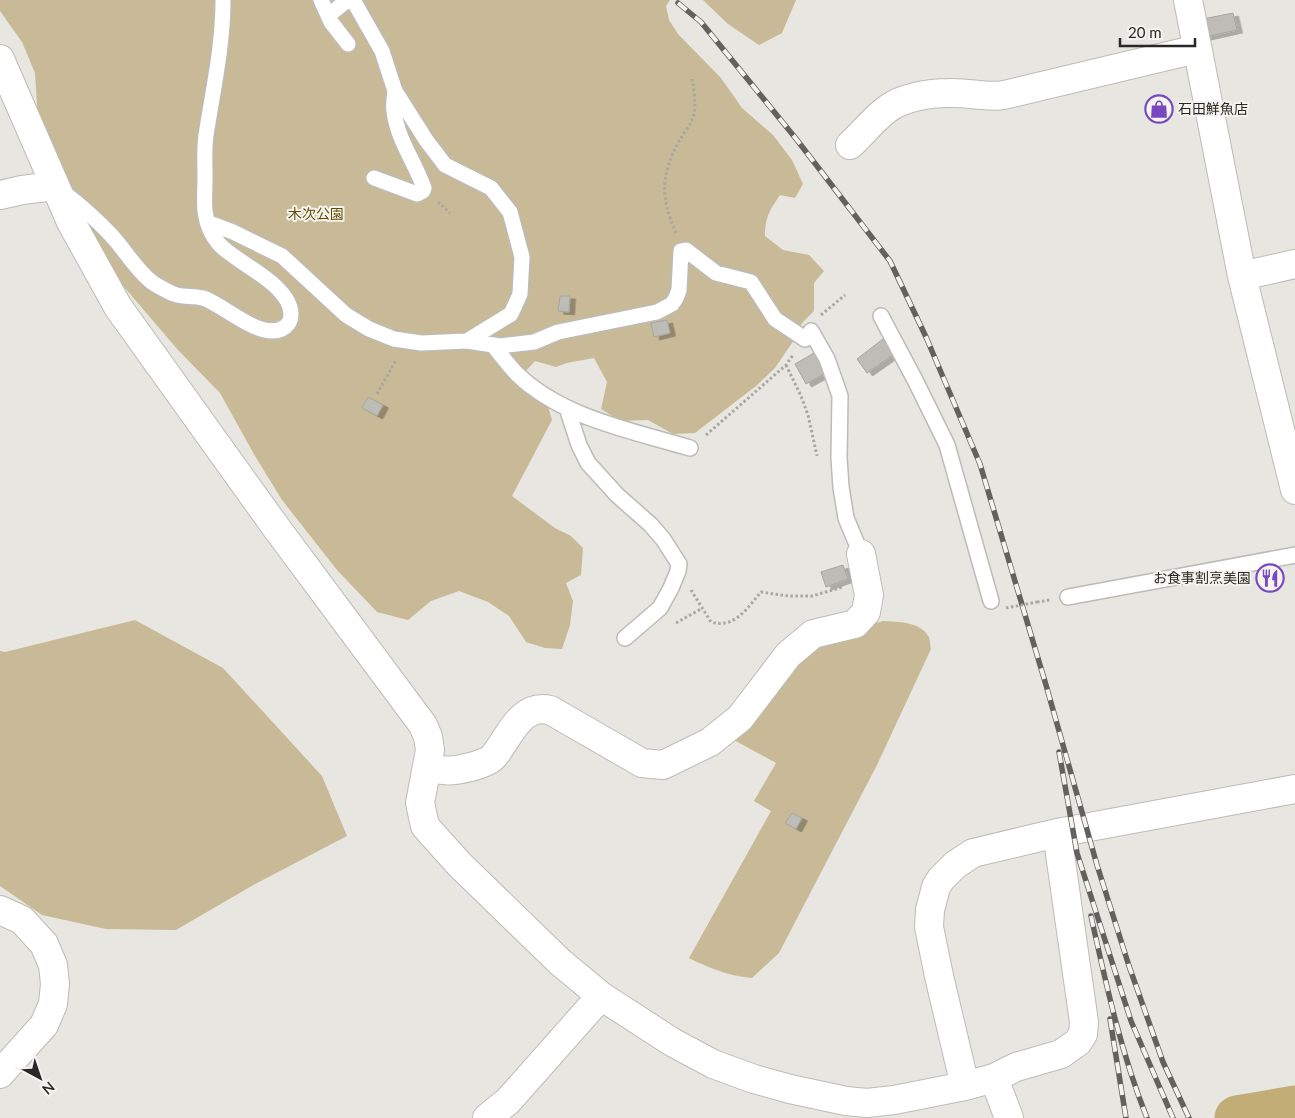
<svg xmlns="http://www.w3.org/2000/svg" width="1295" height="1118" viewBox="0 0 1295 1118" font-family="Lato,'Noto Sans JP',sans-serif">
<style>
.green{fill:#c9ba97}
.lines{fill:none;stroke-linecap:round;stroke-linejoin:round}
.river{stroke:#c3ad76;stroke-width:45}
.building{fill:#bebcb7;stroke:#a7a5a0;filter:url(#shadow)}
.lane-casing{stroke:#bdbbb6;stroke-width:18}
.street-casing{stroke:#bdbbb6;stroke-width:30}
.path{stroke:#a9a7a2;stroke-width:3;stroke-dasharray:2.5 2.5;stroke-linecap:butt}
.lane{stroke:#fff;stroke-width:15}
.street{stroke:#fff;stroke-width:28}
.rail-casing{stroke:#62615e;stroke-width:5.5}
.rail{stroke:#f5f3ed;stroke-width:4;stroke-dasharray:11;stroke-linecap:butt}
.path-bridge{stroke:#a9a7a2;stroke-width:3;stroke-dasharray:2.5 2.5;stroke-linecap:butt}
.labels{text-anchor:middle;stroke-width:4;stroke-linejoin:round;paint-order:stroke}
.poi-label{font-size:14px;fill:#292826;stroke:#f5f3ed;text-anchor:start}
.park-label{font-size:14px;fill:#634d04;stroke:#f5f3ed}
</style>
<defs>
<filter id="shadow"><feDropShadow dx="5.5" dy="3" stdDeviation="0" flood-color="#0004"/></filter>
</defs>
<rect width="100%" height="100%" fill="#e8e6e0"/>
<path class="green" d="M0,0H670L666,6L669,20L678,34L721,78L742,108L773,135L792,160L803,184L795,198L780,195C770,210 765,217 765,236L783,250L809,255L824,271L814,283V311L802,323L794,340L775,368L756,386L695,433L673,434L648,420L620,421L601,409L607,382L594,358L567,363L556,367L535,361L525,372V393L548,406L552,420L512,496L555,528L571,536L583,548L581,575L566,583L573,601L570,625L562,649L545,648L526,642L509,616L488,602L459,591L431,601L408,620L377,612L337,570L282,500L255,456L220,393L178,350L107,267L38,121L35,73L22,42L0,11Z
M703,0H796L782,33L759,45L728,24Z
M135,620L223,668L322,776L347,836L257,883L176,930L106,929L42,915L0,886V651L5,652Z
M883,621C898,622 920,621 929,637C930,640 930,646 931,649L877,765L779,953L752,978C729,976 709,968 689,958L771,811L754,801L776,763L732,739L815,641Z"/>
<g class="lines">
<path class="river" d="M1237,1118L1295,1108"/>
</g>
<path class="building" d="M1233,13L1237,30L1201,38L1198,20Z
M560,296H570L569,312L558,311Z
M667,320L670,333L654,337L651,323Z
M883,339L894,354L867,373L857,359Z
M814,353L826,373L806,384L795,364Z
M368,397L383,405L377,416L362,408Z
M843,565L848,579L826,587L821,572Z
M792,813L802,818L796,829L785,823Z"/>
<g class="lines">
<g class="lane-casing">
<path id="lane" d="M321,0L331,22L348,44
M329,15L344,3L353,0
M374,178L417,194L423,191L424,188C415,162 397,139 394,111C393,105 394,98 395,91
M63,192C80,205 96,219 111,235C125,250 136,270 153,283C160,287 169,293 177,295C185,297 195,296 203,298C225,305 262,343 285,327C289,324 291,319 291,314C290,284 238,264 220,245C210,234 207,224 205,211C204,200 205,188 205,177C205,163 204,149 206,135C213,90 223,46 223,0
M207,222L233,232L282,256L346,315L369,329L394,339L421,343L467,341L511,314L520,294L522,257L510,212L491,188L445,165L426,140L395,91L382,51L353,0
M881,316L915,380L947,445L991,601
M811,331L827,359L840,396L839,458L841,487L846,518L861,554
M467,341L500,346L534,342L558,332L657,312L672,304L676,298L679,290L681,251L686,250L716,273L751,282L775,319L805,339
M493,345C501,355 509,366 518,375C563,418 633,431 690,448
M567,408L579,445L588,463L617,495L651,525L663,539L679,564L678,571L671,588L660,608L625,638
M1068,597L1295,555"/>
</g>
<g class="street-casing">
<path id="street" d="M1188,0L1242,276L1295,490
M0,59L71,222L118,307L275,526L423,725L428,737L430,750L420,803L425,826L433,835L459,864L560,962L601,996L672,1042L713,1064L754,1079L790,1089L846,1101L867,1103L894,1100L965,1086L994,1078L1016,1067L1061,1054L1078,1042L1083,1034L1084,1022L1057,833
M850,145C862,134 873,120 886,110C902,97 930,93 949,93C968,92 986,98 1004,95L1197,49
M0,195L22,190L55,186
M1242,276L1295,264
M428,765C433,767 438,770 443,770C454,772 487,765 494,756C509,738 520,703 550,710L642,763L663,765L710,742L740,718L788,655L813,634L855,624L866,612L869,595L861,554
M0,910L22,920L44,944L53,965L55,984L53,1004L44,1025L0,1074
M994,1078L1009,1118
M965,1086L939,976L929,927L930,910L936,887L941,879L955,865L973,853L1057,833L1295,789
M487,1118L508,1101L601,996"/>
</g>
<path class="path" d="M438,202L450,213
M676,233C660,197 661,175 679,141C684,133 692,123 694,114C696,103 694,90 692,79
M821,315L845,295
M786,365L801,396L808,415L817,456
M377,394L396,360
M706,435L786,365L793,355
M691,590L711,622C735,629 747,608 761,592L788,596H812L843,587
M1037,602L1050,600
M676,623L701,609"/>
<use href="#lane" class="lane"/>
<use href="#street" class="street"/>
<g class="rail-casing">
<path id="rail" d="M678,3L701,22L797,140L890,261L926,337L980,464L1046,685L1097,865L1129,966L1163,1062L1189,1118
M1059,752L1077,853L1131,1021L1173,1118
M1091,916C1106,984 1121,1053 1147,1118
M1110,1019L1126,1118"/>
</g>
<use href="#rail" class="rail"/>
<path class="path-bridge" d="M1006,608L1037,602"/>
</g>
<defs>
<g id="shop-ring" transform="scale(1.4375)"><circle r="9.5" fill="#f5f3ed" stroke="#7948c0" stroke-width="1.5"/><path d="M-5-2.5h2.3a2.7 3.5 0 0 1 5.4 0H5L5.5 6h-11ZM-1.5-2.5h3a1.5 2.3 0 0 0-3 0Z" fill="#7948c0"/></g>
<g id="restaurant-ring" transform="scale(1.4375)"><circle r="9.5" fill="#f5f3ed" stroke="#7948c0" stroke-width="1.5"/><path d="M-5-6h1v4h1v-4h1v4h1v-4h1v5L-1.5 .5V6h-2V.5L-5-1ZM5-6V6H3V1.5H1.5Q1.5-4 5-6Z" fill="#7948c0"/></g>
</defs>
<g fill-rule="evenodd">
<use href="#shop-ring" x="1159" y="109"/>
<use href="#restaurant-ring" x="1270" y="578"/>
</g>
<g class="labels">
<g class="poi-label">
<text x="1178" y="114">石田鮮魚店</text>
<text x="1251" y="583" text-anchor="end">お食事割烹美園</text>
</g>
<g class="park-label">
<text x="316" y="219">木次公園</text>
</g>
</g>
<g transform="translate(40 1078) rotate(140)" stroke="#f5f3ed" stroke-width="4" paint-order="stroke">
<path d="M0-4L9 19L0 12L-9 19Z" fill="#292826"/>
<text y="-8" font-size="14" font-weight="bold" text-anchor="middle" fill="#292826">N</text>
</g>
<path d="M1120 38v8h75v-8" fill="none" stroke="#292826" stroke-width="2.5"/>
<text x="1128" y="38" font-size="15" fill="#292826" stroke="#f5f3ed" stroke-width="4" paint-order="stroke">20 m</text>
</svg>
